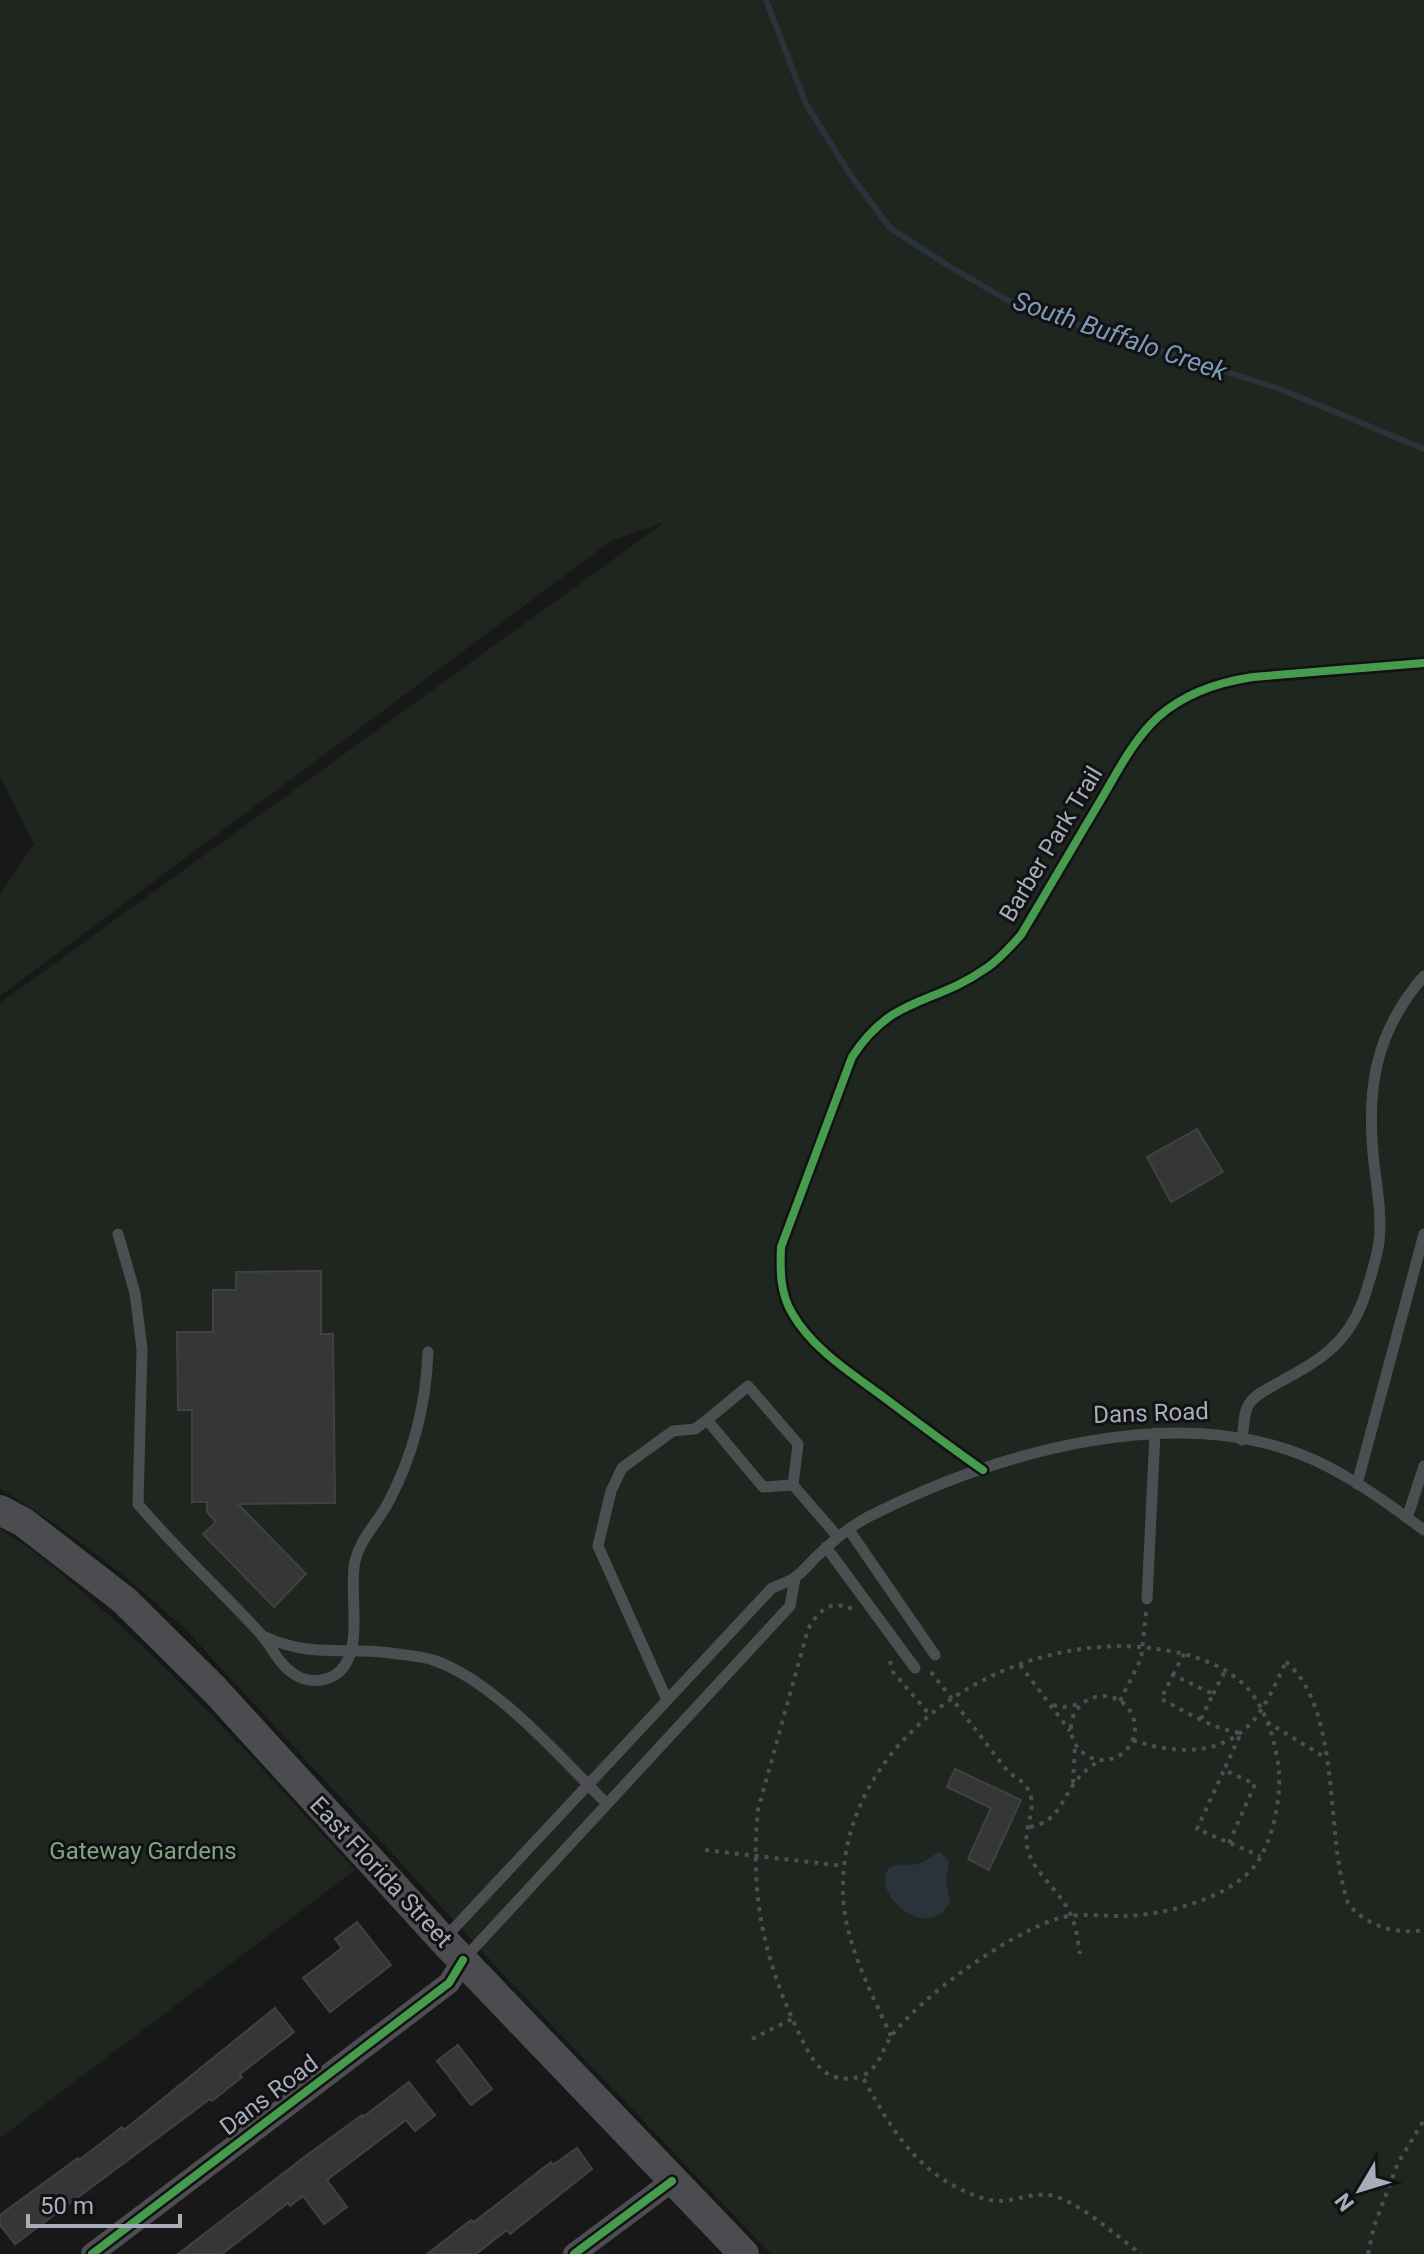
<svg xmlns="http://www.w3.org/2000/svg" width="1424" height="2254" viewBox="0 0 1424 2254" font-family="Roboto,sans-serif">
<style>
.green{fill:#1e261f}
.water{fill:#2a333b}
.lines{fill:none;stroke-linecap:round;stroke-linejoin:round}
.stream{stroke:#2a333b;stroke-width:6}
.building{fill:#363637;stroke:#404144;stroke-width:2}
.path{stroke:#4e4f53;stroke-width:4;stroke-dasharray:4 6;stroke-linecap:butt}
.service{stroke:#4c4e51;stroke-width:11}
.minor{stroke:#4c4e51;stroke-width:22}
.secondary{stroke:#4a4c50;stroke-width:30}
.cycleway-casing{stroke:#121214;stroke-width:13}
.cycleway{stroke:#469c4c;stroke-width:8}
.labels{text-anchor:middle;stroke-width:6;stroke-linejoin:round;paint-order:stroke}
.street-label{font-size:24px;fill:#a8adba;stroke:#121214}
.park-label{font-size:24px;fill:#7ea681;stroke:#121214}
.water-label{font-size:26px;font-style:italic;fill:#7d9bb7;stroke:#121214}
</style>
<rect width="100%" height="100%" fill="#181818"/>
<path class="green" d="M0,0H1424V2254H771L518,1990L186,1630C128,1577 68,1529 0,1489V1003L665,522L611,541L0,996V894L34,844L0,776Z
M0,1529C41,1554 79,1588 114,1620C200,1697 276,1785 355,1870L0,2138Z"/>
<path class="water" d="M940,1852L949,1861L946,1881L950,1903C921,1948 863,1880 893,1866C900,1863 910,1866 918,1864C927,1862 932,1854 940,1852Z"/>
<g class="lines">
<path class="stream" d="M766,0L806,104L850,174L890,228L952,268L1016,305L1280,389L1424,449"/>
</g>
<path class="building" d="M1197,1129L1223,1172L1171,1202L1147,1157Z
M321,1271V1334H333L335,1503L238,1504L306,1574L274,1607L203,1534L216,1522L207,1512V1502H192V1410H178L177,1332H213V1290H236V1272Z
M955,1769L1021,1800L989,1870L968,1859L991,1808L947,1787Z
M357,1922L391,1965L330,2012L303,1978L342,1948L335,1939Z
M275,2008L294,2032L240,2074L242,2077L212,2101L210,2099L15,2244L0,2225V2215L78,2158L79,2160L122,2127L124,2130Z
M458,2045L492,2089L471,2105L437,2061Z
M409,2082L435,2115L415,2131L406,2120L327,2180L347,2207L324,2224L303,2196L290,2206L288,2203L222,2254H178L307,2155L362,2115L363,2117Z
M577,2148L592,2169L510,2234L507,2230L476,2254H427L471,2220L474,2222L551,2162L553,2165Z"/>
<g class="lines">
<path class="path" d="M968,1459C937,1438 908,1416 878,1393C848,1371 811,1347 792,1313C780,1293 780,1270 781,1247L852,1057C892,995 932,1006 985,969C999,960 1010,947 1021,935C1046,893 1071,850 1096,808C1115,777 1131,742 1158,717C1185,693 1219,682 1253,677L1424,663
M852,1609C831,1599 819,1610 808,1629L758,1810C750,1890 762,1954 796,2027C810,2057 823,2088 862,2076
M890,1661L893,1672L930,1715
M1286,1662C1343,1710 1324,1836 1348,1903C1365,1926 1397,1935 1424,1930
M1020,1665L1070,1731
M931,1672L1009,1773C1052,1796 1019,1823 1028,1851C1036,1876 1063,1893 1072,1918C1077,1929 1078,1943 1080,1954
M1173,1675L1184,1654
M1213,1694L1225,1671
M1071 1728a32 32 0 1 1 64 0a32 32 0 1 1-64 0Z
M1120,1701L1141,1659L1146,1612
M1053,1705L1064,1707L1080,1704
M1201,1719L1213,1694L1173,1675L1161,1699C1187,1712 1212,1729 1241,1733L1224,1770
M1267,1722L1326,1758
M1133,1740C1178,1756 1230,1756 1259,1713C1270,1697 1278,1679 1286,1662
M1073,1783L1075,1744
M1030,1827C1057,1822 1061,1802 1075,1782C1082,1773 1091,1766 1100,1760
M1229,1843L1255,1784L1224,1770L1197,1829L1260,1856
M705,1850L844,1866
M891,2036C871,1992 845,1944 843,1895C838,1739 1006,1631 1150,1648C1184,1652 1224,1662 1248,1689C1267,1710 1276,1744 1279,1771C1281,1801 1272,1845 1253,1868C1225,1900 1161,1916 1121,1916C1099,1916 1074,1912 1053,1920C1002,1939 927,1992 893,2034C881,2049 882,2066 862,2076C888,2123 911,2165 960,2189C973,2195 986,2201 1000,2201C1016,2200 1033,2193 1049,2195C1078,2200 1116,2236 1141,2254
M752,2039L792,2019
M1368,2254L1374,2226L1398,2163L1424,2120"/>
<path class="service" d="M118,1234L135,1293L142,1349L138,1504C176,1549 219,1589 259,1632C271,1645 279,1665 294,1674C307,1683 326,1683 339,1672C365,1649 348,1592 355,1561C361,1537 377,1524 388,1503C413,1456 426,1405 428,1352
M1242,1440C1244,1429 1243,1413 1249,1404C1255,1394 1268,1389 1278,1383C1318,1361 1346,1346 1363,1301C1369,1283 1376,1261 1379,1242C1382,1216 1377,1189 1374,1163C1366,1091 1374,1033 1424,976
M1357,1484L1424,1234
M793,1485L798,1444L748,1386L707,1420L763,1487L793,1485L838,1537
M1407,1518L1424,1466
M849,1530L935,1655
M826,1547L915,1668
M1147,1599L1155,1433
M265,1637C313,1658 342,1647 391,1653C404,1655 421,1656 433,1660C494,1680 562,1759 607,1804
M667,1700L598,1546L611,1491L622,1468L673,1431L695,1429L707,1420
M444,1939L772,1588C779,1585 788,1582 794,1578C802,1573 809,1564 816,1557C833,1541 852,1524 874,1514C998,1452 1178,1400 1312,1459C1352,1477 1389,1504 1424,1530
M463,1960L790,1606L795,1578"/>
<path class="minor" d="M92,2254L449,1983L463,1960
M574,2254L672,2181"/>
<path class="secondary" d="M0,1510L23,1522L124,1600L215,1690L443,1940L744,2254"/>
<g class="cycleway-casing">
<path id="cycleway" d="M983,1470C947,1445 913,1419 878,1393C848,1371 811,1347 792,1313C780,1293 780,1270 781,1247L852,1057C892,995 932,1006 985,969C999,960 1010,947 1021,935C1046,893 1071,850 1096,808C1115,777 1131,742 1158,717C1185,693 1219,682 1253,677L1424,663
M92,2254L449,1983L463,1960
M574,2254L672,2181"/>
</g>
<use href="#cycleway" class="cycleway"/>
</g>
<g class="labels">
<g class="street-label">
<text transform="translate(1051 844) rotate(-59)" y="8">Barber Park Trail</text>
<text transform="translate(1151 1413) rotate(-2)" y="8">Dans Road</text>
<text transform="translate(381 1872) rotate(47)" y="8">East Florida Street</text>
<text transform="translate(269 2095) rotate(-37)" y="8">Dans Road</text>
</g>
<g class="park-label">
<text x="143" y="1859">Gateway Gardens</text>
</g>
<g class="water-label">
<text transform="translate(1120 336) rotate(19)" y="9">South Buffalo Creek</text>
</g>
</g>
<g transform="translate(1360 2190) rotate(232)" stroke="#121214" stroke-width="6" paint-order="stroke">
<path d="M0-6L14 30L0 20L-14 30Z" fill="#a8adba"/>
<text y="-12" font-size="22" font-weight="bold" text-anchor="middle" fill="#a8adba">N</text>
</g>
<path d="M28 2214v12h152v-12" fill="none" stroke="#a8adba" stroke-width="4"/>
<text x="40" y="2214" font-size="24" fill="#a8adba" stroke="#121214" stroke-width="6" paint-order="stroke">50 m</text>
</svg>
